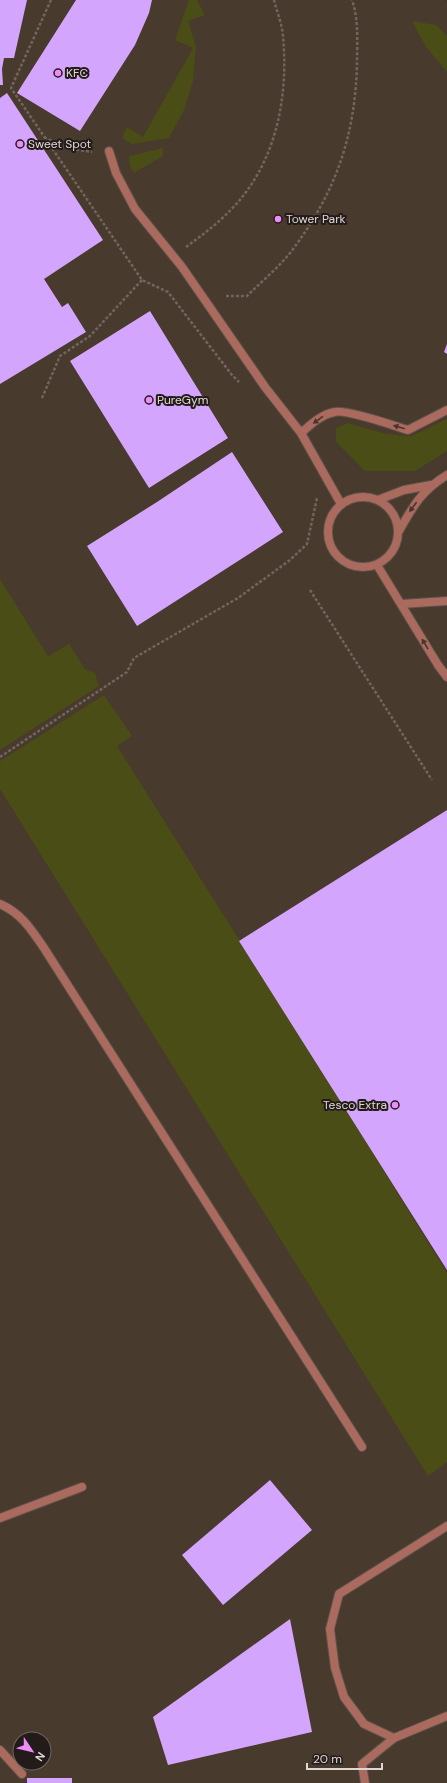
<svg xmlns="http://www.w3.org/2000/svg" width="447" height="1783" viewBox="0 0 447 1783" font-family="'DM Sans',sans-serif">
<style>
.commercial{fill:#483a2c;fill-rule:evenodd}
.green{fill:#4a4d15}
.building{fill:#d3a5fd}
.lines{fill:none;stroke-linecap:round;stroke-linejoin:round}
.lane-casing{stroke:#5d504b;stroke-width:10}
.street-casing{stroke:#5d504b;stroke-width:10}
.path{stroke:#726561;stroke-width:2.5;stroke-dasharray:3 2;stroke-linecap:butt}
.lane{stroke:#aa6a5e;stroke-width:8}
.street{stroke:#aa6a5e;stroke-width:8}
.oneway{fill:#4b332e}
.poi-dot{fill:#ef8bf7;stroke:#221b19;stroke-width:1.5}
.labels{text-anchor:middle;stroke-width:4;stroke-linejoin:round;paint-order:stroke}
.poi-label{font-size:12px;fill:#e0d7d4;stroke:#221b19;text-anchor:start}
</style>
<rect width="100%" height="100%" fill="#40322d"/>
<path class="commercial" d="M0,0H446L447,2V1783H0ZM20,1739H44V1763H20Z"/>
<path class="green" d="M189,0H197L205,15L188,21L196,47L193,81L184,110L169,138L132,144L122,138L127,127L143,137L193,48L175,40Z
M412,21L436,25L447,36V72L426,47Z
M163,148V156L134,173L130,166L129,156Z
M447,419V451L415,471H365L336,442V428L348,423L386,434L411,436Z
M0,579L48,656L69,644L85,669L95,673L99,686L0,750Z
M104,695L132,736L117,746L318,1065L447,1273V1462L428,1476L0,789V761Z"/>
<path class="building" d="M0,0H27L14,58H4L2,69L3,85H0Z
M76,0H152L149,13L135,45L80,131L17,93Z
M7,93L103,240L44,279L62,307L68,303L86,332L0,384V98Z
M150,311L228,438L149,488L70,361Z
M447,344V354L444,352Z
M232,452L283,532L137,626L87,546L157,502Z
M447,810V1270L239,941Z
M270,1480L312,1530L223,1605L182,1555Z
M290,1619L312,1732L168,1765L153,1717Z
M27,1778H72V1783H27Z"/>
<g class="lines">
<g class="lane-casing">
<path id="lane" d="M109,151L116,173L135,209L182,267L265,387L301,433L341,504
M301,433C311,424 322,414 335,412C346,409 395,426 408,430L447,410
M328 532a35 35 0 1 1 70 0a35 35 0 1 1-70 0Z
M378,500L404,490L431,485
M399,531C413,506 422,490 447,475
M377,565L438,665L447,677
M401,604L447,601
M0,904C21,913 31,929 44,948L362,1447
M0,1518L82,1487
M394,1738L364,1724L344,1697L335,1668L330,1629L339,1594L447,1526
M0,1750L22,1774"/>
</g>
<g class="street-casing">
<path id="street" d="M365,1783L362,1764L394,1738L447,1716"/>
</g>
<path class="path" d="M51,0L11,88L142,280L168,292L232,375L239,382
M44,137L65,148L92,152
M186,247C208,231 230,214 246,192C279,148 288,89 283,36C282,24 277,12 274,0
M226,296H247C261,282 278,268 290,253C335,194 355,138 357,64C357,44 359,19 352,0
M42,398L60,356L90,336L142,280
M310,590L432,780
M0,757L127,672L134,658L238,598L290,560L307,544L317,498"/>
<use href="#lane" class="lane"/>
<use href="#street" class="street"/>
</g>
<defs><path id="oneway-solid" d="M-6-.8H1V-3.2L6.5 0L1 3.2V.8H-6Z"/></defs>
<g class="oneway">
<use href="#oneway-solid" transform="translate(318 420) rotate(144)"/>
<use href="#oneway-solid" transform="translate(399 427) rotate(-164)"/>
<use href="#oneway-solid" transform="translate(413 507) rotate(127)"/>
<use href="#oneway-solid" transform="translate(425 644) rotate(-121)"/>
</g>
<g class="poi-dot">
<circle cx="58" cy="73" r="4"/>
<circle cx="20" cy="144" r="4"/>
<circle cx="278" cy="219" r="4"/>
<circle cx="149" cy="400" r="4"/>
<circle cx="395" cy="1105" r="4"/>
</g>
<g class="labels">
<g class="poi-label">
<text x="66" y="77">KFC</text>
<text x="28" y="148">Sweet Spot</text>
<text x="286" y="223">Tower Park</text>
<text x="157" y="404">PureGym</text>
<text x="387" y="1109" text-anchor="end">Tesco Extra</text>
</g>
</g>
<g transform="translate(32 1751) rotate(125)"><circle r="19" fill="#221b19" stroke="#6e6664"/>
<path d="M0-3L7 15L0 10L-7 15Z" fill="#ef8bf7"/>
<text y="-6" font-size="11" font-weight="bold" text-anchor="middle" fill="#e0d7d4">N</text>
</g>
<path d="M307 1763v6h75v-6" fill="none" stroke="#e0d7d4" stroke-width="2"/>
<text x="313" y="1763" font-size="12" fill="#e0d7d4" stroke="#221b19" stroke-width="3" paint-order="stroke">20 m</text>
</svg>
